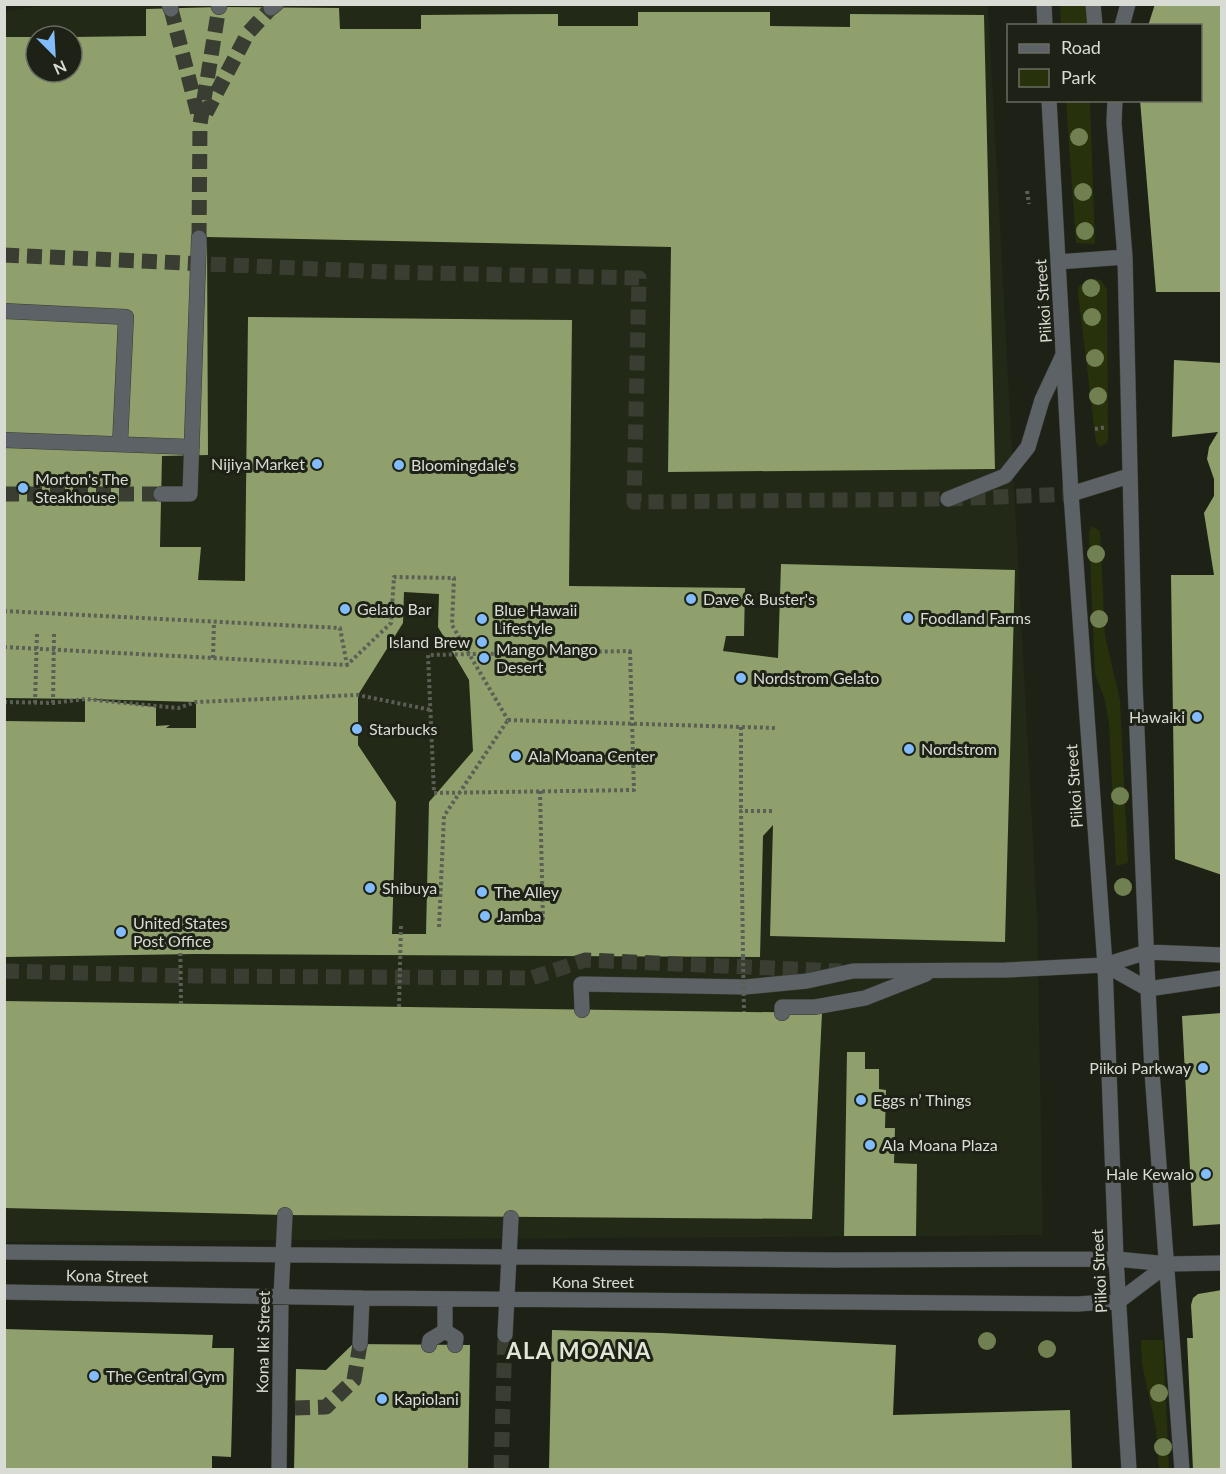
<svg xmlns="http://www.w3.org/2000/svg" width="1226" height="1474" viewBox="0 0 1226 1474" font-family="Lato,sans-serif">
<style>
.built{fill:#232917;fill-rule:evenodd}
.green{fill:#27310c}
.building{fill:#8fa06d;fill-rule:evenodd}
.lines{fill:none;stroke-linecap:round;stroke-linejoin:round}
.minor-tunnel{stroke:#3a3e32;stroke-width:15;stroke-dasharray:15 8;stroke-linecap:butt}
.minor-casing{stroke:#383c31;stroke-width:16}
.path{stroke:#5c5f55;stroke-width:4;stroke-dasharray:3 3;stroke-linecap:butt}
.minor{stroke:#5d6267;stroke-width:15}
.path-bridge{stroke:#5c5f55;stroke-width:4;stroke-dasharray:3 3;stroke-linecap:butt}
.tree{fill:#708050}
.poi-dot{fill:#83bcfb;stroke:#1e2216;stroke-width:2}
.labels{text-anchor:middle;stroke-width:6;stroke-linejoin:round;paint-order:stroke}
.street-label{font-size:16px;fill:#d9dcd4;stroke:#1e2216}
.poi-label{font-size:16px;fill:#d9dcd4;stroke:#1e2216;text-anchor:start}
.district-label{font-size:22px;font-weight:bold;letter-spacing:1.5px;fill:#e1e7d7;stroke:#1e2216}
</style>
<rect width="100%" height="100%" fill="#1e2216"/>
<path class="built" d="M53,4L988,5L1037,916L1043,1235L5,1242V12ZM36,36H72V72H36Z"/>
<path class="green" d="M1060,5H1087L1088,25H1061Z
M1066,101H1090L1095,244L1076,243Z
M1094,279L1101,280L1107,290L1108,439L1107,443L1100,447L1096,442L1078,293L1079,286L1088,280Z
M1092,526L1100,531L1105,636L1120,700L1128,863L1116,866L1109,724L1105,700L1095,674L1089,532Z
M1141,1340H1163L1169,1469H1159L1156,1428L1142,1364Z"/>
<path class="building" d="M1155,4H1222V292H1156L1140,100H1200V26H1148Z
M219,7L339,8L340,29H421V15L558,14V26H638V12H770V26L850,27V14L984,15L995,469L668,472L671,247L207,237L208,455L162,456L160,547H201L198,580L245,581L248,317L572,320L569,586L745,588L744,636H726L723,651L778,658L781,564L1015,570L1005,942L770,936L773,825L763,836L760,957L195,954L4,957V721L85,722V699L4,698V37H36V72H72V37L146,36V9ZM404,592L439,594L438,627L469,680L473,751L429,802L426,934H392L396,802L358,745V695L403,623ZM88,699L196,702V728H166L170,725L156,726V707Z
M1174,360L1222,363V875L1175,859L1171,575H1214L1204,513L1214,496V479L1207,459L1209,447L1218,432L1172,437Z
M4,1001L822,1013L812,1219L285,1215L4,1208Z
M1222,1013V1224L1193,1226L1182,1016Z
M847,1052H865V1069H879V1089L886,1090L885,1128H895L894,1163L917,1164L916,1236H844Z
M1222,1290V1470H1193L1187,1338H1193L1191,1305L1193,1298L1198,1294Z
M4,1329L213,1335L212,1348H234L231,1457L212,1456V1470L4,1468Z
M552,1330L662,1333L896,1345L893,1415L1070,1410L1072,1470H549Z
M353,1344L470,1345L468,1470H294L296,1369L326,1370Z"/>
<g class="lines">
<path class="minor-tunnel" d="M171,9L199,118
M206,113L248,33L271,8
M199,238L200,124L219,7
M4,255L388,272L639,278L634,502L948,499L1071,494
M4,494H161
M4,971L194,976L532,978L585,960L841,971
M295,1408L326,1407L354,1380L360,1344
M501,1470L505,1335"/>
<g class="minor-casing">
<path id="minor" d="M169,4L171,9
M1044,4L1045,26
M1093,4L1095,26
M219,7V4
M271,8L276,4
M1122,26L1128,4
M1049,100L1071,494L1105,965L1116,1259L1129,1470
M1115,100L1114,123L1125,257L1135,684L1148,989L1152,1072L1182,1470
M1058,262L1125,257
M4,311L126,317L120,444
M4,440L192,447
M161,494H190L199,238
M1071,494L1129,476
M948,499L1005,476L1028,447L1042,400L1063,355
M1105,965L1148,989L1222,978
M582,1010L581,984L745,987L807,981L853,971L1006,970L1105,965L1147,952L1222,955
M782,1013V1007H815L865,998L926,974
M4,1252L833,1260L1116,1259L1168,1264L1222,1263
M4,1292L362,1298L1078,1304L1119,1301L1168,1264
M445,1331V1299
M445,1331L456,1338L455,1345
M505,1335L511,1218
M360,1344L362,1298
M429,1345L430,1340L445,1331
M279,1470L281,1297L285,1215"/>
</g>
<path class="path" d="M1027,191L1029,204
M1095,429L1107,427
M4,611L340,628L347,665
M4,647L347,665L391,623L394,577L454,578L452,625L508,720
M630,651L634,790L434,793L428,655Z
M213,658L214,622
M4,702L53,703L85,699L178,708L196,702L358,695L431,710
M35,703L37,633
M53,703L54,634
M508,720L776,728
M741,727V811
M540,791L543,922
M439,927L444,816L508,720
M743,957L741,811H774"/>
<use href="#minor" class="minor"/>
<path class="path-bridge" d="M180,929L181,1004
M743,957L744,1012
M399,1007L401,924"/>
</g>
<g class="tree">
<circle cx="1079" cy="137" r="9"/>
<circle cx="1083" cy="192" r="9"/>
<circle cx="1085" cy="231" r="9"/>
<circle cx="1091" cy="288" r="9"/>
<circle cx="1092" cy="317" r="9"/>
<circle cx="1095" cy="358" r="9"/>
<circle cx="1098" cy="396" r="9"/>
<circle cx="1096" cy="554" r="9"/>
<circle cx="1099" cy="619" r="9"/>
<circle cx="1120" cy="796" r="9"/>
<circle cx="1123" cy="887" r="9"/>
<circle cx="987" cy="1341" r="9"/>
<circle cx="1047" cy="1349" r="9"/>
<circle cx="1159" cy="1393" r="9"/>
<circle cx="1163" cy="1447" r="9"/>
</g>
<g class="poi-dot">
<circle cx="317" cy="464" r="6"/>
<circle cx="399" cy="465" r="6"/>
<circle cx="23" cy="488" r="6"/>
<circle cx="691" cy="599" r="6"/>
<circle cx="345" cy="609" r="6"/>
<circle cx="908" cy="618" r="6"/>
<circle cx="482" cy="619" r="6"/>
<circle cx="482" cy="642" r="6"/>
<circle cx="484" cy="658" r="6"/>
<circle cx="741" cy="678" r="6"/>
<circle cx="1197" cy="717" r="6"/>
<circle cx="357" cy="729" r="6"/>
<circle cx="909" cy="749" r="6"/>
<circle cx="516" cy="756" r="6"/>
<circle cx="370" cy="888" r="6"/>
<circle cx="482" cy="892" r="6"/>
<circle cx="485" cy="916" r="6"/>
<circle cx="121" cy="932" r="6"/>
<circle cx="1203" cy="1068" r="6"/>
<circle cx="861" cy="1100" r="6"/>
<circle cx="870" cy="1145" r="6"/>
<circle cx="1206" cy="1174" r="6"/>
<circle cx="94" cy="1376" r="6"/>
<circle cx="382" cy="1399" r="6"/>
</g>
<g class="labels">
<g class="street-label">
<text transform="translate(1043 301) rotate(-94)" y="6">Piikoi Street</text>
<text transform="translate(1074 786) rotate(-94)" y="6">Piikoi Street</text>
<text transform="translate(1099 1271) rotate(-93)" y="6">Piikoi Street</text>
<text transform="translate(107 1276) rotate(1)" y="6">Kona Street</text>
<text x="593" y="1288">Kona Street</text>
<text transform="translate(263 1342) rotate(-89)" y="6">Kona Iki Street</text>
</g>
<g class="poi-label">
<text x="305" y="470" text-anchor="end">Nijiya Market</text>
<text x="411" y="471">Bloomingdale's</text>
<text x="35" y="485">Morton's The<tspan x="35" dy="18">Steakhouse</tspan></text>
<text x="703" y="605">Dave &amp; Buster's</text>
<text x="357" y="615">Gelato Bar</text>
<text x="494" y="616">Blue Hawaii<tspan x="494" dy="18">Lifestyle</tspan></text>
<text x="920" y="624">Foodland Farms</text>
<text x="470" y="648" text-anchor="end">Island Brew</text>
<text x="496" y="655">Mango Mango<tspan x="496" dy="18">Desert</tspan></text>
<text x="753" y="684">Nordstrom Gelato</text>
<text x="1185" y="723" text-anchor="end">Hawaiki</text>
<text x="369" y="735">Starbucks</text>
<text x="921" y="755">Nordstrom</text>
<text x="528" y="762">Ala Moana Center</text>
<text x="382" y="894">Shibuya</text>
<text x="494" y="898">The Alley</text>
<text x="497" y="922">Jamba</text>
<text x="133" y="929">United States<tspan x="133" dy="18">Post Office</tspan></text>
<text x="1191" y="1074" text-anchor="end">Piikoi Parkway</text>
<text x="873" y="1106">Eggs n’ Things</text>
<text x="882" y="1151">Ala Moana Plaza</text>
<text x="1194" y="1180" text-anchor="end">Hale Kewalo</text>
<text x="106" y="1382">The Central Gym</text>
<text x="394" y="1405">Kapiolani</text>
</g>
<g class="district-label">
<text x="579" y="1359">ALA MOANA</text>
</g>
</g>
<rect width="1226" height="1474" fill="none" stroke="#d9dcd4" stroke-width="12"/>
<rect x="1007" y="24" width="195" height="78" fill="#1e2216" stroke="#696c62" stroke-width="1.5"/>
<rect x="1019" y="44" width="30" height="9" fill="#5d6267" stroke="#696c62" stroke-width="1.5"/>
<text x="1061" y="54" font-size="18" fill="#d9dcd4">Road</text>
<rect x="1019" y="69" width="30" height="18" fill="#27310c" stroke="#696c62" stroke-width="1.5"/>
<text x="1061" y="84" font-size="18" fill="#d9dcd4">Park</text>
<g transform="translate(54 54) rotate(156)"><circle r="28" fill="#1e2216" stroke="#696c62" stroke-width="1.5"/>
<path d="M0-4.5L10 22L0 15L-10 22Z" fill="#83bcfb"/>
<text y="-9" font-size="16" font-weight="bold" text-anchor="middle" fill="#d9dcd4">N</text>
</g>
</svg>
